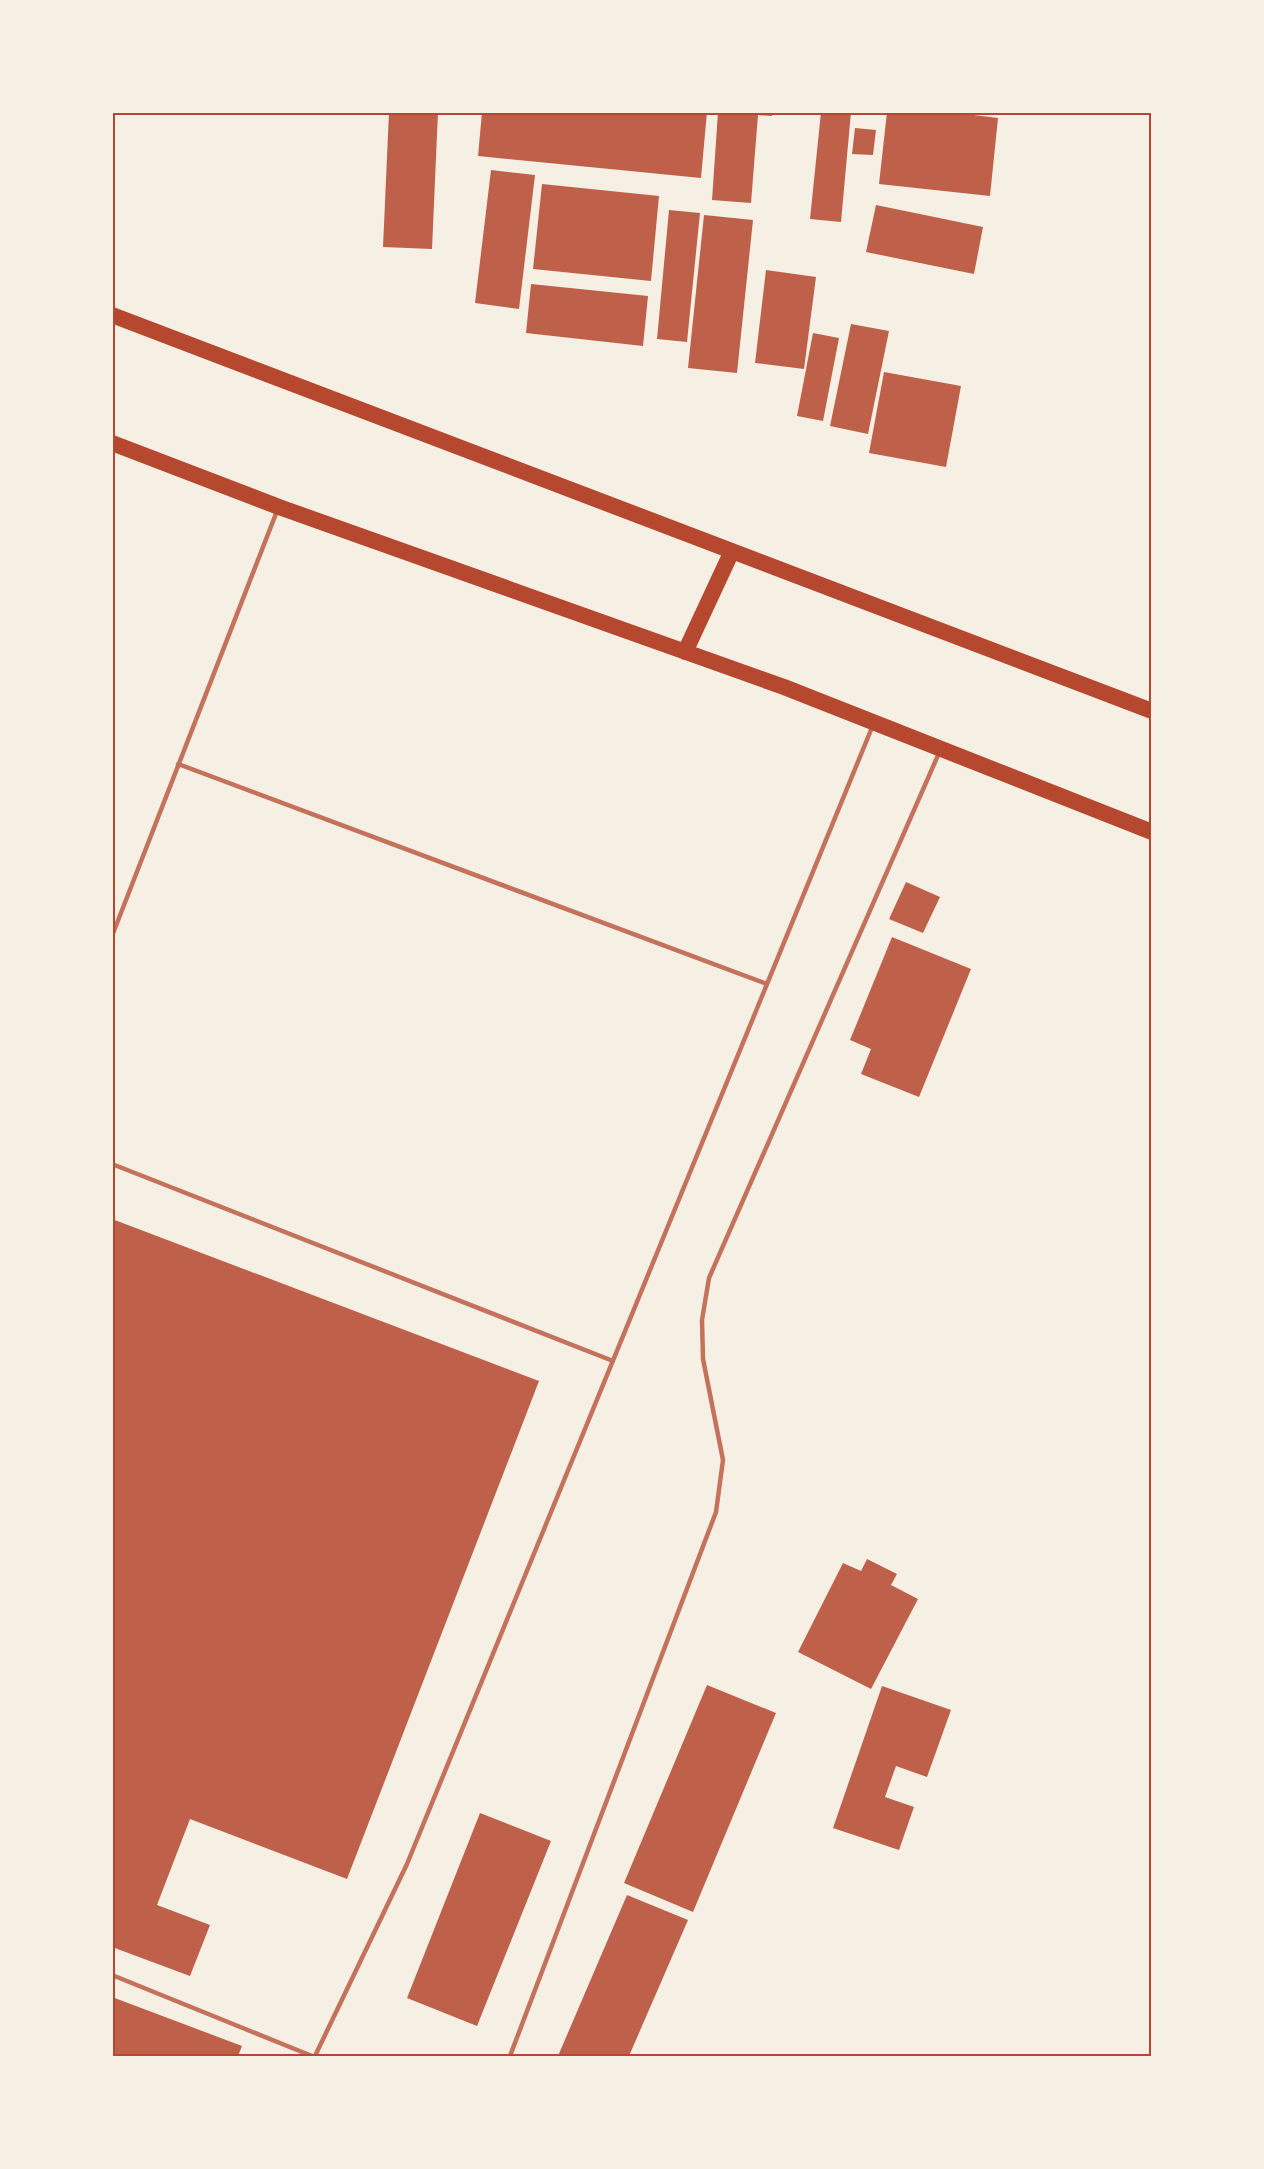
<svg xmlns="http://www.w3.org/2000/svg" width="1264" height="2169" viewBox="0 0 1264 2169" font-family="Figtree,sans-serif">
<style>
.building{fill:#bf614a}
.lines{fill:none;stroke-linecap:round;stroke-linejoin:round}
.service{stroke:#c5725c;stroke-width:4.5}
.trunk{stroke:#b5482f;stroke-width:16}
.neatline{fill:none;stroke:#b5482f;stroke-width:2}
</style>
<rect width="100%" height="100%" fill="#f6efe4"/>
<path class="building" d="M389,112H438L432,249L383,247Z
M482,112H707L701,178L478,156Z
M718,112H773L772,116L758,115L751,203L712,200Z
M821,112H851L841,222L810,219Z
M887,112H949L998,118L990,196L879,184Z
M855,128L876,130L873,155L852,154Z
M491,170L535,175L519,309L475,303Z
M542,184L659,196L651,281L533,269Z
M876,205L983,227L974,274L866,252Z
M669,210L700,213L687,342L657,339Z
M704,215L753,220L737,373L688,368Z
M766,270L816,277L804,369L755,363Z
M531,284L648,296L643,346L526,333Z
M851,324L889,331L868,434L830,426Z
M813,333L839,338L823,421L797,416Z
M884,372L961,386L946,467L869,453Z
M906,882L940,897L923,933L889,919Z
M892,937L971,969L919,1097L861,1074L871,1049L850,1040Z
M112,1219L539,1381L347,1879L190,1819L157,1905L210,1925L190,1976L112,1947Z
M867,1559L897,1574L891,1585L918,1599L871,1689L798,1652L843,1563L861,1571Z
M707,1685L776,1713L693,1912L624,1883Z
M882,1686L951,1710L927,1777L896,1766L885,1797L914,1807L899,1850L833,1828Z
M480,1813L551,1841L477,2026L407,1998Z
M627,1895L688,1920L629,2056H558Z
M112,1997L242,2046L238,2056H112Z"/>
<g class="lines">
<path class="service" d="M178,764L767,984
M112,936L277,511
M112,1164L613,1361
M112,1975L312,2056
M315,2056L407,1864L873,725
M510,2056L716,1512L723,1460L703,1359L702,1320L709,1278L939,753"/>
<path class="trunk" d="M112,315L1152,711
M112,443L279,507L784,687L1152,832
M685,652L732,551"/>
</g>
<rect width="1264" height="2169" fill="none" stroke="#f6efe4" stroke-width="228"/>
<rect x="114" y="114" width="1036" height="1941" class="neatline"/>
</svg>
